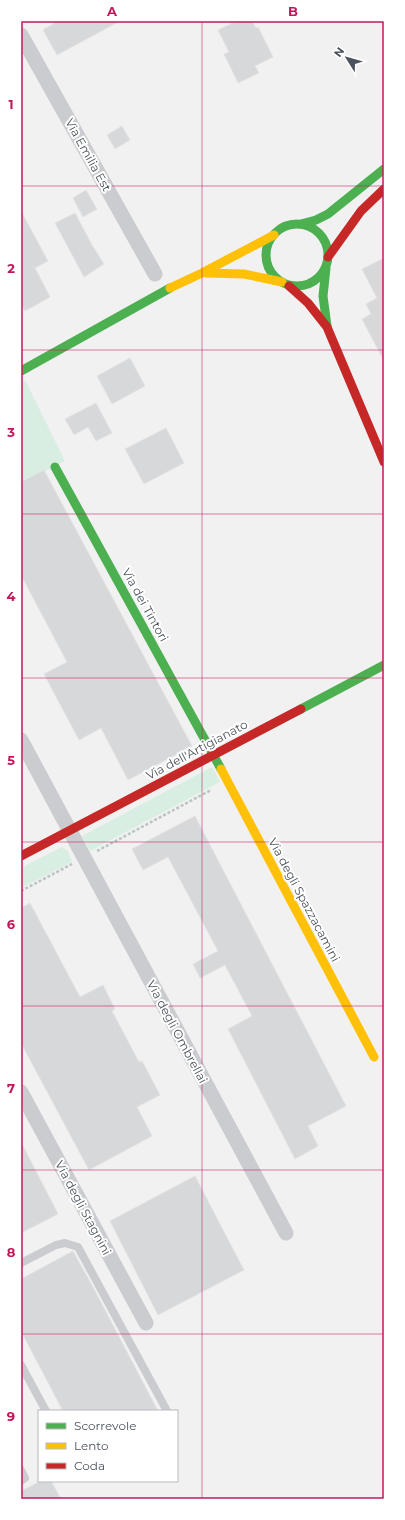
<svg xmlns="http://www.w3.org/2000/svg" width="405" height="1520" viewBox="0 0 405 1520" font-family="Montserrat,sans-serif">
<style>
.green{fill:#d8eee2}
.building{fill:#d7d8da;stroke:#e3e3e4}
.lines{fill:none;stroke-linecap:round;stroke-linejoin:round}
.path{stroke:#bac4c1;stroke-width:2.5;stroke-dasharray:3 2;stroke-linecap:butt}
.lane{stroke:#cbcccf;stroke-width:8}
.street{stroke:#cbcccf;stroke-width:15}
.fast{stroke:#4caf50;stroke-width:9}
.slow{stroke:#ffc107;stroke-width:9}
.jam{stroke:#c62828;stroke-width:9}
.grid{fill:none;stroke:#c2185b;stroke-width:1;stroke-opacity:0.55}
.labels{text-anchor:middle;stroke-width:4;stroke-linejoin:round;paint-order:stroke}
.street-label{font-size:12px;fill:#4a525c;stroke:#fff}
.neatline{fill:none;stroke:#c2185b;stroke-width:1.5}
.grid-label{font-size:13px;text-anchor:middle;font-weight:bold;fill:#c2185b}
</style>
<rect width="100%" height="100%" fill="#f1f1f1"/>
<path class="green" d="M25,380L65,461L21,484V383Z
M212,767L220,782L90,851L82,836Z
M62,847L68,851L72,862L21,888V868Z"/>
<path class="building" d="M58,21H120L57,55L43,30Z
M237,21H252L256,28L258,27L273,57L255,66L259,73L238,83L224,54L229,52L218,30Z
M122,126L130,140L115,149L107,135Z
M86,190L97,209L83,217L73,198Z
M21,211L48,261L35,268L50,297L25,311L21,303Z
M75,213L92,245L104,264L84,277L55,223Z
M384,258V361L362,319L371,314L366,304L377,298L362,269Z
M130,358L145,386L112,404L97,376Z
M96,403L112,433L96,441L88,427L74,435L65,419Z
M166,428L184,463L144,484L125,449Z
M44,470L192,746L128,780L101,728L79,740L44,674L67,662L21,575V482Z
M195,816L346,1106L308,1126L318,1146L295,1159L228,1029L252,1016L225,965L200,978L193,964L218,951L168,857L143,870L132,849Z
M30,903L80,997L103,985L115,1009L112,1011L139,1062L142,1061L160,1095L137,1107L152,1136L89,1170L21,1043V908Z
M21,1142L58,1214L21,1233Z
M195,1176L244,1270L158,1315L110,1221Z
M73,1251L93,1287L158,1411H63L21,1331V1279Z
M41,1481H51L61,1499H21V1491Z"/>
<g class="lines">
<path class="path" d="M97,851L211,790
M21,891L72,864"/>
<path class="lane" d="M21,1263L56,1245L65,1243L78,1247L167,1411
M21,1365L46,1411
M21,1470L25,1478L21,1481"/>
<path class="street" d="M21,35L155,274
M21,740L286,1233
M21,1092L146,1323"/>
<path class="fast" d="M266 255a31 31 0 1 1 62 0a31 31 0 1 1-62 0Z
M301,224L316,220L328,214L384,169
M326,268L323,296L327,326
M21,371L170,288
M55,467L221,769
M301,709L384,665"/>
<path class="slow" d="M206,273L244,274L282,282
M170,288L202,273L274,235
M221,769L374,1057"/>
<path class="jam" d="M328,257L361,211L384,189
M289,286L308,303L327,327L384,462
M21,856L301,709"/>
</g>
<path class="grid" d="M202,21V1499M21,186H384M21,350H384M21,514H384M21,678H384M21,842H384M21,1006H384M21,1170H384M21,1334H384"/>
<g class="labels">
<g class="street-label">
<text transform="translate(88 155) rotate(61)" y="4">Via Emilia Est</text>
<text transform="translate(145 605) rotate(61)" y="4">Via dei Tintori</text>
<text transform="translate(197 750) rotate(-28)" y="4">Via dell'Artigianato</text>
<text transform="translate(304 900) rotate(62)" y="4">Via degli Spazzacamini</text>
<text transform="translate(177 1032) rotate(62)" y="4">Via degli Ombrellai</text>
<text transform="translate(83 1208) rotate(62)" y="4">Via degli Stagnini</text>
</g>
</g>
<rect width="405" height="1520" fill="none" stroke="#ffffff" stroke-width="44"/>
<rect x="38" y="1410" width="140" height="72" fill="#ffffff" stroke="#b7babe"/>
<rect x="46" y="1423" width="20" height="6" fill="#4caf50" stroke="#b7babe"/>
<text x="74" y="1430" font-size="12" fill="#4a525c">Scorrevole</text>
<rect x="46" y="1443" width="20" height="6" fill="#ffc107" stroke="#b7babe"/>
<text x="74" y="1450" font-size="12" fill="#4a525c">Lento</text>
<rect x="46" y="1463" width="20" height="6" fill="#c62828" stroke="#b7babe"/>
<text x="74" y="1470" font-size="12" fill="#4a525c">Coda</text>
<g transform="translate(347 58) rotate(307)" stroke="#ffffff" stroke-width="3" paint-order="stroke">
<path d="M0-3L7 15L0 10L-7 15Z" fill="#4a525c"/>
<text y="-6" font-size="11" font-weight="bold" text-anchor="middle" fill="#4a525c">N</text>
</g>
<rect x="22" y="22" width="361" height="1476" class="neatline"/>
<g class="grid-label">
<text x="112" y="16">A</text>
<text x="293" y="16">B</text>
<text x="11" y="109">1</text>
<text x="11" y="273">2</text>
<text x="11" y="437">3</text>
<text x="11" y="601">4</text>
<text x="11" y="765">5</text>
<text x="11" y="929">6</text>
<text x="11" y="1093">7</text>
<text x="11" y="1257">8</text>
<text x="11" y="1421">9</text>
</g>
</svg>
